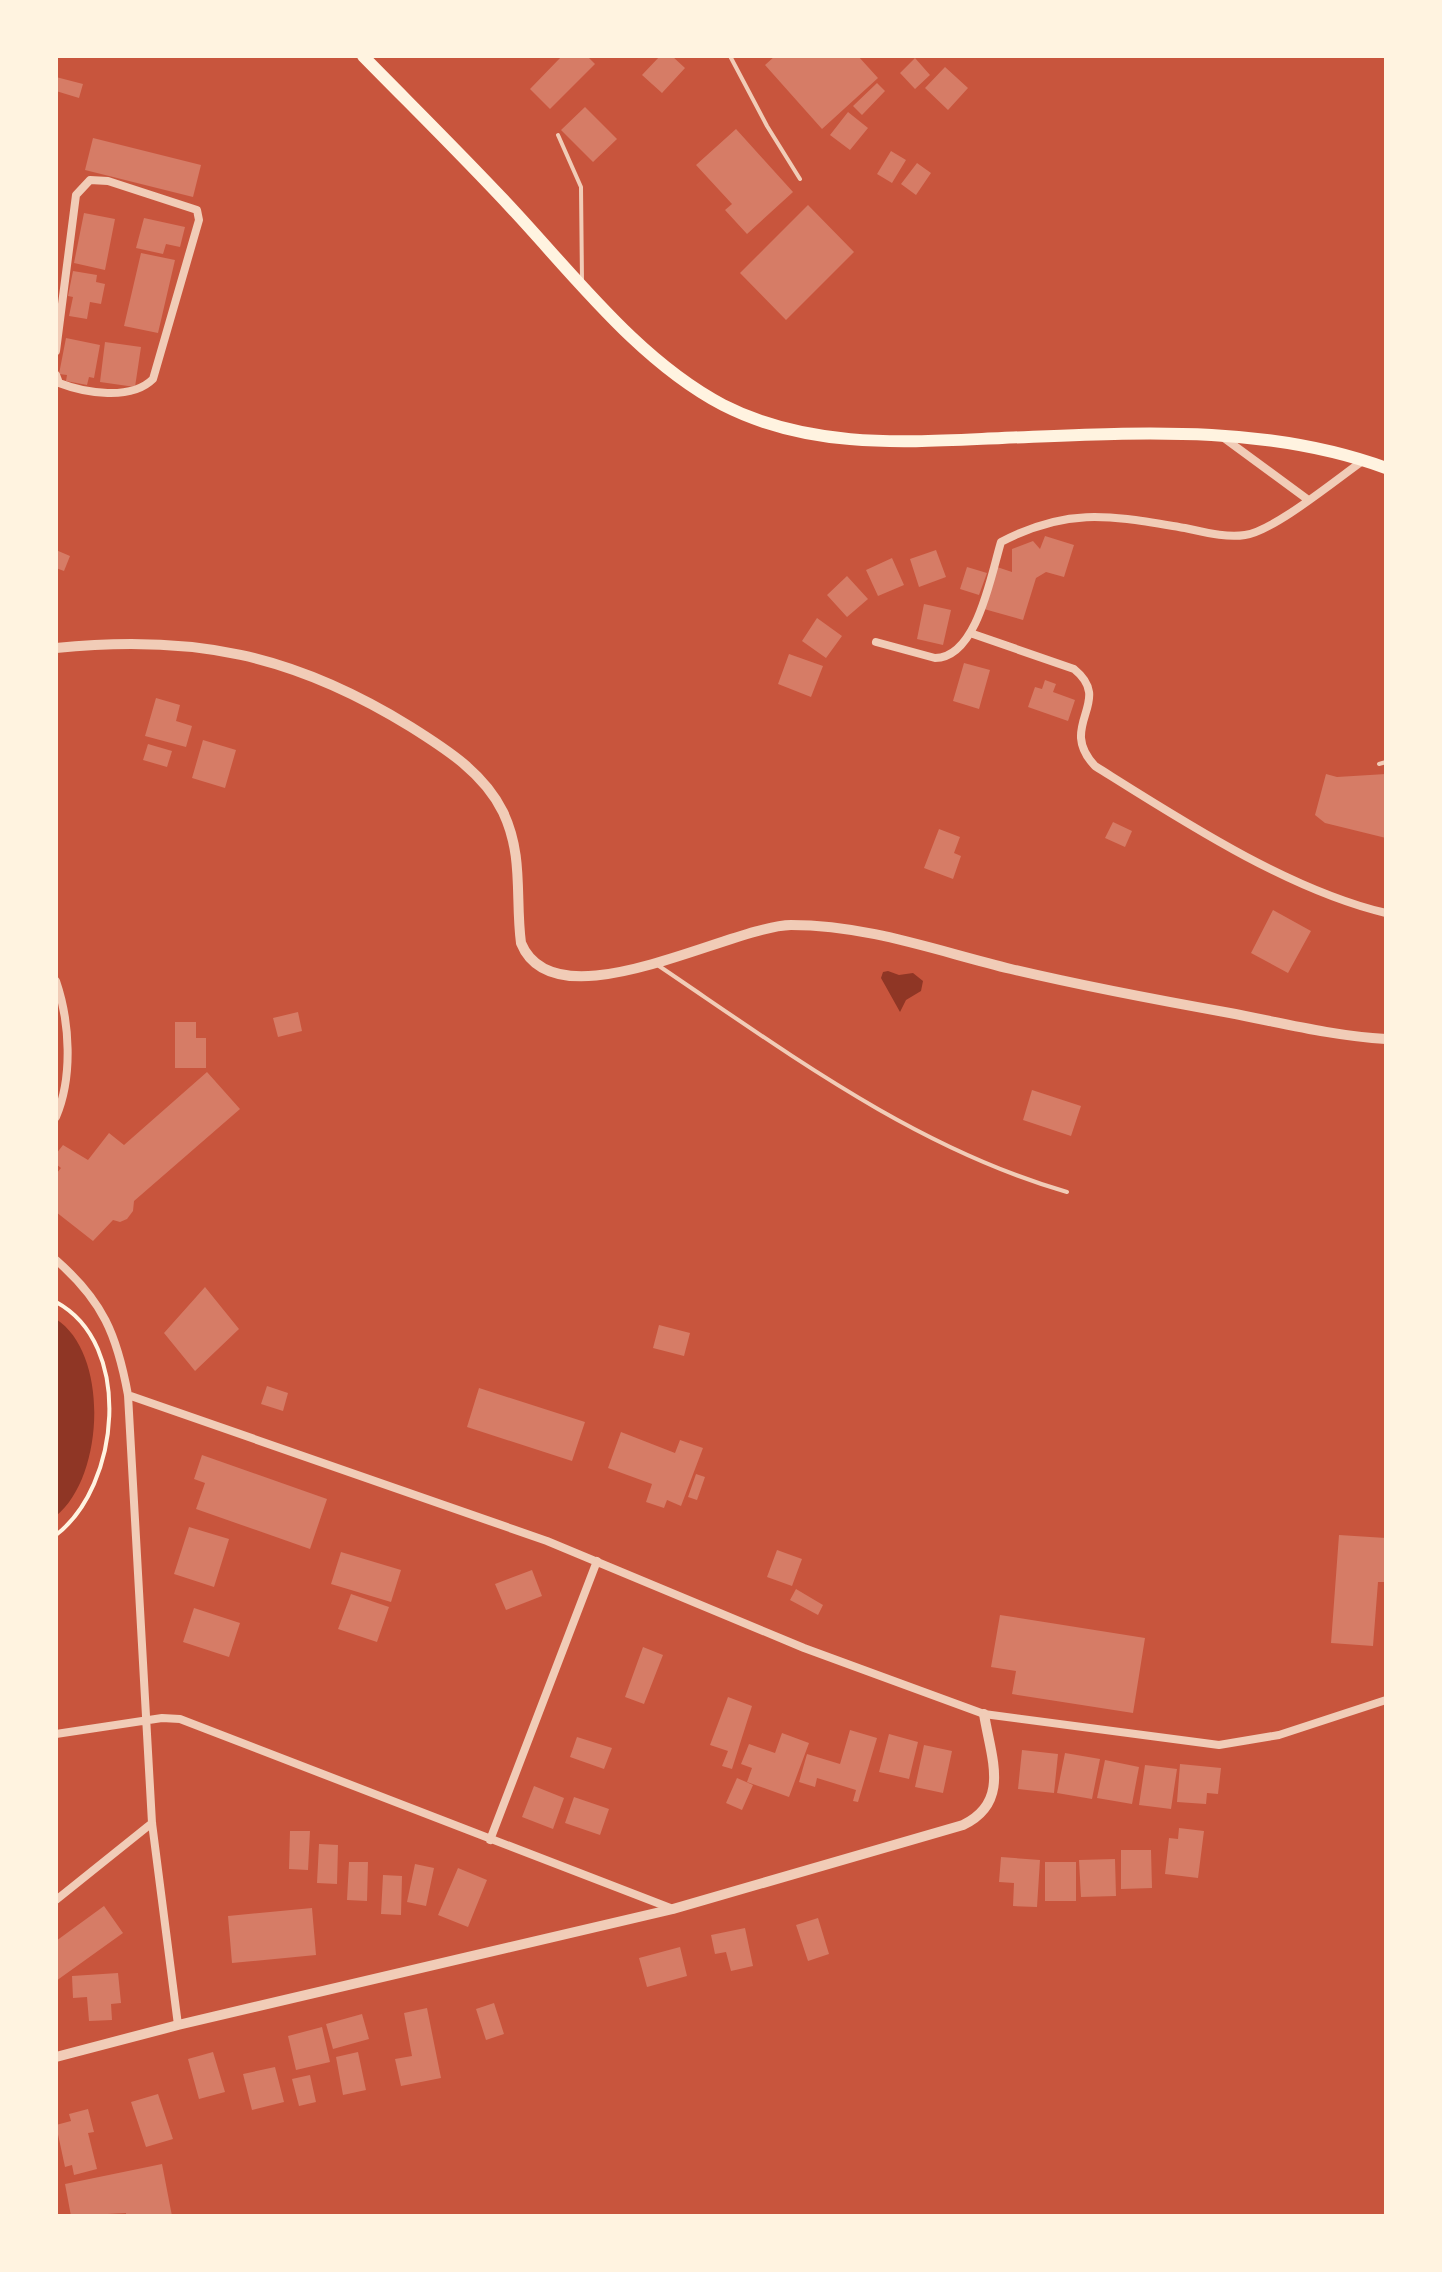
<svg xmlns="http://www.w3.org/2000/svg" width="1442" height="2272" viewBox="0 0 1442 2272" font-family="'Open Sans',sans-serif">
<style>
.water{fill:#8f3625}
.building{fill:#d67c66}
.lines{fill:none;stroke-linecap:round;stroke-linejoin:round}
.path{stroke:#fff3e0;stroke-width:4}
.service{stroke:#f1ccb7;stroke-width:4}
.minor{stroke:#f1ccb7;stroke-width:8}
.tertiary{stroke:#f1ccb7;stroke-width:10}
.primary{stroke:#fff3e0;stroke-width:12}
</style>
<rect width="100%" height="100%" fill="#c8553d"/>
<path class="water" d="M888,971L899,975L913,973L923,981L921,991L906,1000L900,1012L881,978L883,972Z
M56,1319C110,1354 104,1478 56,1516Z"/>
<path class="building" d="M562,56H587L595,64L550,109L530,89Z
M660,56H672L685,68L662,93L642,75Z
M775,56H858L878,78L822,129L765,65Z
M915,58L930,75L915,89L900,73Z
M945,67L968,88L948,110L925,88Z
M56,77L83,84L79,98L56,91Z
M877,83L885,91L862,115L853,106Z
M585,107L617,139L593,162L561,130Z
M848,112L868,128L850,150L830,135Z
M736,129L793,192L747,234L725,210L732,204L696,165Z
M93,138L201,165L193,197L85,170Z
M891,151L906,160L892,183L877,174Z
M917,163L931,173L916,195L901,184Z
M808,205L854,252L786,320L740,273Z
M84,213L115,219L105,270L74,263Z
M144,218L185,227L180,247L166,244L163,254L136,248Z
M141,253L175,260L158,333L124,326Z
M73,271L97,275L96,282L105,284L101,304L90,302L87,319L69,316L73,297L68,296Z
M66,338L100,345L94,378L89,377L87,385L66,381L67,375L59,374Z
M105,342L141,347L135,387L100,382Z
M1045,536L1074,545L1064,577L1046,572L1036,578L1023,620L984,609L997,567L1012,572V549L1033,541L1040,549Z
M56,550L70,556L64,571L56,568Z
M936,550L946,577L919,587L910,559Z
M892,558L904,585L878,596L866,570Z
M967,567L987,573L979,595L960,589Z
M847,576L868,599L847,617L827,595Z
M924,604L951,610L943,645L917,639Z
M817,618L842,636L826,658L802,641Z
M789,654L823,666L811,697L778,684Z
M964,663L990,670L979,709L953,701Z
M1045,680L1056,684L1053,692L1075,700L1068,721L1028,707L1035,687L1042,689Z
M156,698L180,705L176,721L192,726L186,747L145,736Z
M203,740L236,750L225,788L192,778Z
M148,744L172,751L167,767L143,760Z
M1326,774L1337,777L1386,774V838L1325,823L1315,815Z
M1113,822L1132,831L1125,847L1105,838Z
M939,829L960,837L954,853L961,856L953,879L924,868Z
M1273,910L1311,931L1288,973L1251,953Z
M298,1012L302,1031L278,1037L273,1018Z
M175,1022H196V1038H206V1068H175Z
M207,1072L240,1109L134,1201L133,1211L127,1219L120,1222L113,1220L93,1241L56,1212V1174L61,1168L56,1164V1154L63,1145L88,1160L109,1133L124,1145Z
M1032,1090L1081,1106L1071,1136L1023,1120Z
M205,1287L239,1329L195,1371L164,1333Z
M659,1325L690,1333L684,1356L653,1348Z
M267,1386L288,1393L283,1411L261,1404Z
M479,1388L585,1422L572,1461L467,1427Z
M621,1432L675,1453L680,1440L703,1448L681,1506L667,1500L664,1508L646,1502L652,1484L608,1468Z
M202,1455L327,1499L310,1549L196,1509L205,1483L194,1479Z
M696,1474L705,1477L697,1500L688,1497Z
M189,1527L229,1539L214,1587L174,1574Z
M1339,1535L1386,1538V1582H1378L1373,1646L1331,1643Z
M777,1550L802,1559L792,1586L767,1577Z
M341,1552L401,1570L391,1602L331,1584Z
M532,1570L542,1596L506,1610L495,1584Z
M796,1589L823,1605L818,1615L790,1600Z
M351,1594L389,1607L377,1642L338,1629Z
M194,1608L240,1623L229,1657L183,1642Z
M1000,1615L1145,1638L1133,1713L1012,1694L1016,1671L991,1667Z
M643,1647L663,1655L644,1704L625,1697Z
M728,1697L752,1706L732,1769L722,1766L728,1751L710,1745Z
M850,1730L877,1738L858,1802L853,1801L856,1790L817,1778L815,1787L799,1782L807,1754L840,1764Z
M782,1733L809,1743L789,1797L747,1782L752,1768L741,1764L749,1744L775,1753Z
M889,1734L918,1742L909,1779L879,1772Z
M577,1737L612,1748L604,1769L570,1757Z
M924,1745L952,1751L943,1793L915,1787Z
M1022,1750L1058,1754L1054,1793L1018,1789Z
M1065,1753L1100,1759L1092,1799L1057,1793Z
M1105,1760L1139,1767L1132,1804L1097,1798Z
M1180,1764L1221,1768L1218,1794L1207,1793L1206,1804L1177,1802Z
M1145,1765L1177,1769L1171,1809L1139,1805Z
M737,1778L753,1785L742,1810L726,1803Z
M534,1786L564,1798L553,1829L522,1817Z
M574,1797L609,1809L600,1835L565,1823Z
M1179,1828L1204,1831L1198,1878L1165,1874L1169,1838L1178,1839Z
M290,1831H310L308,1870L289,1869Z
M319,1844L338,1845L337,1884L317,1883Z
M1121,1850H1151L1152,1888L1121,1889Z
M1001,1857L1040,1860L1037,1907L1013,1906L1014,1883L999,1882Z
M1115,1859L1116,1896L1081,1897L1079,1860Z
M349,1862H368L367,1901L347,1900Z
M1045,1862H1076V1901H1045Z
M415,1864L434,1868L426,1906L407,1902Z
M458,1868L487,1880L468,1927L438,1915Z
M383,1875L402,1876L401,1915L381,1914Z
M104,1906L123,1933L56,1981V1941Z
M312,1908L316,1955L232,1963L228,1916Z
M818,1918L829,1954L808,1961L796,1925Z
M745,1928L753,1966L731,1971L726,1952L715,1954L711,1935Z
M680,1947L687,1976L647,1987L639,1958Z
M118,1973L121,2003L111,2004L112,2020L89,2021L87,1997L73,1998L72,1976Z
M494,2003L504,2034L486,2040L476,2009Z
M427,2008L441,2078L401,2086L395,2059L412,2056L404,2013Z
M362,2014L369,2039L333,2049L326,2024Z
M322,2027L330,2062L296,2070L288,2036Z
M213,2052L225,2092L199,2099L188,2059Z
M358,2052L366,2090L343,2095L336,2057Z
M275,2067L284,2102L252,2110L243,2074Z
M310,2075L316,2102L299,2106L292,2079Z
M158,2094L173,2139L146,2147L131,2102Z
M88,2109L94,2132L88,2133L97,2169L74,2175L72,2165L65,2167L56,2125L71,2121L69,2114Z
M162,2164L172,2216H126V2213L71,2216L65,2184Z"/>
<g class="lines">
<path class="path" d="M56,1302C134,1344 120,1486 56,1535"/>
<path class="service" d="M730,56L767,126L800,179
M558,135L581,187L582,282
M1379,764L1386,762
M659,966C788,1053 915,1148 1067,1192"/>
<path class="minor" d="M56,351L76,195L90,180L108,181L197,210L199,220L153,379C131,401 85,393 59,383L56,375
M1224,438L1307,499
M973,634L1074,669C1115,702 1056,725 1095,766C1181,820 1288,890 1386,913
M876,642L935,658C977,658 991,575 1001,542C1069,506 1112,516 1185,528C1204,532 1226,538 1245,535C1274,531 1338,478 1364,460
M56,981C70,1022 73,1077 56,1117
M56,1260C103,1301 117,1335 128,1395L152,1823L178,2025
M128,1395L547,1541L804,1648L984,1714L1219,1745L1279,1735L1386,1700
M56,1734L162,1718L180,1719L673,1909
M490,1840L597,1561
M56,1900L152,1823"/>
<path class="tertiary" d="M56,648C193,634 293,654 411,727C446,749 484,773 503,812C524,856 515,898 521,943C555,1027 730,926 791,925C868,925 937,951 1011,969C1083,986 1157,1000 1230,1013C1282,1023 1334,1036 1386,1039
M56,2057L178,2025L673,1909L963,1825C1011,1802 991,1758 984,1714"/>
<path class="primary" d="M363,56C414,108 466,159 515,212C577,279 641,362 723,405C811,450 907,442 1002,438C1130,433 1263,423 1386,468"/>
</g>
<rect width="1442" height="2272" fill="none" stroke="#fff3e0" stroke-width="116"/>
</svg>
